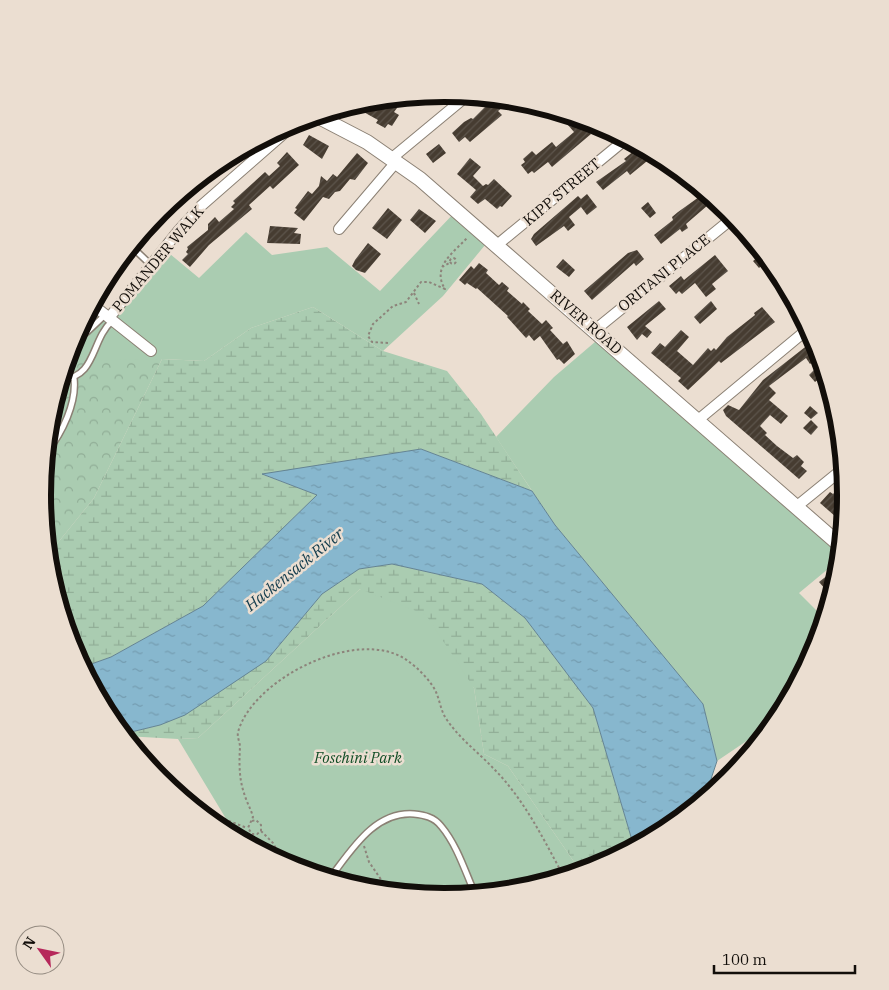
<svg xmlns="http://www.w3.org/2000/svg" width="889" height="990" viewBox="0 0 889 990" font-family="'IBM Plex Serif',serif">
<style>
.forest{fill:url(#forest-crowns)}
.wetland{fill:url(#wetland-marsh)}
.green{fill:#aaccb1}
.water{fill:url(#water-ripples);stroke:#648493}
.building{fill:url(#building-hatch)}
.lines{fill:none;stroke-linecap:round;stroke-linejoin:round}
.lane-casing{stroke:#8b8074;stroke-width:8}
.street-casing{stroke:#8b8074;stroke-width:12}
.secondary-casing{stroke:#8b8074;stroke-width:16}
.path{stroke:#8d847b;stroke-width:2;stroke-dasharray:2.5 2.5;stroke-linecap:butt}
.lane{stroke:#fff;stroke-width:5}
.street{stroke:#fff;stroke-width:10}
.secondary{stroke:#fff;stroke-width:14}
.labels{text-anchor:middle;stroke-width:5;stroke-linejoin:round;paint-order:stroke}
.street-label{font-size:15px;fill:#120e0a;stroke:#ebded1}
.park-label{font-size:15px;font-style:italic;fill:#0f4c24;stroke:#ebded1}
.water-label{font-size:16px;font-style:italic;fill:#113b4c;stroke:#ebded1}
.rim{fill:none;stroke:#120e0a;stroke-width:6}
</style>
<defs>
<pattern id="forest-crowns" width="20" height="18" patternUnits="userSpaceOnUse" patternTransform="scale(1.25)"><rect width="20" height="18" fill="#aaccb1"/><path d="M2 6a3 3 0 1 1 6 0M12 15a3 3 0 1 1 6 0" fill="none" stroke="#91ae97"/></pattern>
<pattern id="wetland-marsh" width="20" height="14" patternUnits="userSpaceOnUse" patternTransform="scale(1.25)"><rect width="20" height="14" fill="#aaccb1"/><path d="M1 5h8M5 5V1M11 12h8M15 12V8" fill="none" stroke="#91ae97"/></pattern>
<pattern id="water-ripples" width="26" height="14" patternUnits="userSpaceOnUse" patternTransform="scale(1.25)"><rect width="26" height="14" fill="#87b7ce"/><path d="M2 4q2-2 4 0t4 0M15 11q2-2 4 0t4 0" fill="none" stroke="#749cb0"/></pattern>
<pattern id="building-hatch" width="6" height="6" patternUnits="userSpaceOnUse" patternTransform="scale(1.25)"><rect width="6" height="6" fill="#463c31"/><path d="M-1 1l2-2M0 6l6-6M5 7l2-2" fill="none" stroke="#5d554c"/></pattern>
</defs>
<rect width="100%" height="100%" fill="#ebded1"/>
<path class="forest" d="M79,359H162L94,498L48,555L43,495L50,416L67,361Z"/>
<path class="wetland" d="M313,307L383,351L447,371L481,414L532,491L421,449L264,475L317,495L203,606L111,657L83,667C65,634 52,592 48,555L94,498L162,359L204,361L251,328Z
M392,564L482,584L525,618L593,708L634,847L598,867L581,872L508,766L484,754L474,688L360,589L198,738L178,739L125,736L123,734L160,725L266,661L322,594L359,569Z"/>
<path class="green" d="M457,210L490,239L443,296L383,351L313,307L251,328L204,361L162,359L67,361L73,341L93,305L109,318L164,249L199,278L246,232L272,255L327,247L380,291Z
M602,336L841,546L840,559L799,593L825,619L816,649L779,719L717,761L703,704L555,525L496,437L554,377Z
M360,589L426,615L474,688L484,754L508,766L581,872L523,889L444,897L366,889L290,866L225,831L231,827L178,739L198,738Z"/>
<path class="water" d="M421,449L532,491L555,525L703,704L717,761L707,791L709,795L668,829L634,847L593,708L525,618L482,584L392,564L359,569L322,594L266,661L185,715L160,725L123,734L110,718L83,667L111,657L203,606L317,495L262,474Z"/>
<path class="building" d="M494,98L512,100L498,111L502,115L470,142L465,137L459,142L452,133L464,122L471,118L473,119Z
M367,101L383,109L387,102L397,108L394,112L399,115L392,126L388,124L385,128L376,123L378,120L351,105Z
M577,117L591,134L552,167L548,162L534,173L532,171L528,174L521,165L525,162L523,159L532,151L536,155L552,142L556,147L574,132L568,125Z
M309,135L329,146L322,159L303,145Z
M439,144L446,153L433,163L426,154Z
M640,146L653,153L651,155L652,157L630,175L627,171L603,190L596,182L626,161L624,159Z
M287,152L299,165L273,189L270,186L249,205L252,209L209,245L190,267L182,260L188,254L186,252L188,249L187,247L208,230V224L215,217L219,222L234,209L231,207L235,203L233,201L265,172L269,176L280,166L277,163Z
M357,153L368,163L355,180L350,179L340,191L335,192L329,199L323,197L304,221L294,213L297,209L295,208L308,191L312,194L319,186L321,176L327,181L333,174L337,177Z
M470,158L481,167L473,176L483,186L486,184L488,185L494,179L512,196L502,207L500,206L497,209L485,199L478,204L470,197L476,190L457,174Z
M706,192L715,199L686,224L688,228L682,232L680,229L661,244L654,235L673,220L672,217L678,212Z
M587,194L597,207L587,215L581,207L569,217L575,225L568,231L564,226L536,246L531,239L534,234L578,196L581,199Z
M648,202L656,213L650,218L641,208Z
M388,208L402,220L387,239L372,228Z
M419,209L436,221L425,233L410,220Z
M741,225L747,233L741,238L735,230Z
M270,226L298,228L294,233L301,234L300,244L267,243Z
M368,243L381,254L365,273L356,270L352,266L355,260Z
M637,250L644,259L636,266L634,263L592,300L584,291L628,253Z
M763,253L779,272L773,276L764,264L759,268L753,261Z
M715,255L728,271L712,284L716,289L706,297L695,283L682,294L679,291L676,294L669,286L681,276L684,280Z
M563,259L575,270L569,277L556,267Z
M479,263L488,270L486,273L499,285L502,282L509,288L507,291L522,304L523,302L530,309L528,311L542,324L546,320L553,328L550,330L563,344L567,341L575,354L564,364L559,359L557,360L540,336L534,341L529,335L526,338L507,317L508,316L477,288L476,289L467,283L465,285L459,280L471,266L474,269Z
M787,288L795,302L789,307L779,294Z
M659,301L666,309L645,326L652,332L647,338L642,334L637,340L627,327Z
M711,301L717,309L700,324L694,317Z
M762,307L775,322L721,363L719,361L688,390L678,381L681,378L651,353L660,343L665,347L681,330L689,337L677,351L693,365L708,348L711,351L714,348L716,350L727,337L755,315L754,313Z
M809,344L819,357L810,364L806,358L769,386L776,393L769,400L788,416L781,424L770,415L760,426L767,433L765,435L777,446L793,458L797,455L804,462L801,466L807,471L799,479L726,416L723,410L728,405L739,410L763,380Z
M816,368L823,376L815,382L809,375Z
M829,392L834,400L829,405L822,398Z
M810,406L818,413L811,419L804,413Z
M811,420L818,427L811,435L803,428Z
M830,492L833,494L835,492L846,502L844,524L820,503Z
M833,571L838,577L836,582L826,590L819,582Z"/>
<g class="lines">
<g class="lane-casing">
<path id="lane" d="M245,148L254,159
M131,246L151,265
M74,339L87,332L105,315
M62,379C96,378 91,340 112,321
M47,452C62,433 77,403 74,378
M330,878C351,851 374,811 414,814C424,815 434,817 441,826C457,845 465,871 475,894"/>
</g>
<g class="street-casing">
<path id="street" d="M392,158L468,95
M339,229L397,161
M497,245L626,139
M93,305L151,351
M109,318L179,230L201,206L297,122
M595,330L734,217
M698,420L809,328
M796,507L844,468"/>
</g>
<g class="secondary-casing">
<path id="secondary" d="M317,116L367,142L420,179L841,546"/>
</g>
<path class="path" d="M450 261a3 3 0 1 1 6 0a3 3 0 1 1-6 0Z
M442,267L451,262
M414,293L419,304
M388,343L372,342L368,336L373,324L393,306L406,302L421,282H429L445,289C431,267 454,252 468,237
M224,819L247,828
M252,821L256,820L261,825V831L257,834H252L248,828L253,817C251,809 247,803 245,796C239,780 239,764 240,747C240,742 237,738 238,732C253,678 360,625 408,661C418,668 431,681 436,692C440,701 441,712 447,720C460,739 479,753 494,769C524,799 544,840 564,877
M261,831L274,844L281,862
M364,846L369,862L389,891"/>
<use href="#lane" class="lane"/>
<use href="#street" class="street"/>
<use href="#secondary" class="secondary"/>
</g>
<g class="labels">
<g class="street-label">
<text transform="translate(562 192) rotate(-40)" y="5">KIPP STREET</text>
<text transform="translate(158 259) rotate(-50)" y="5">POMANDER WALK</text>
<text transform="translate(664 273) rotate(-39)" y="5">ORITANI PLACE</text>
<text transform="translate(586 322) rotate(41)" y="5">RIVER ROAD</text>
</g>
<g class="park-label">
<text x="358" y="763">Foschini Park</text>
</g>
<g class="water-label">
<text transform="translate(294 569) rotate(-39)" y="6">Hackensack River</text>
</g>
</g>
<path d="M0 0H889V990H0ZM51 495a393 393 0 1 1 786 0a393 393 0 1 1-786 0Z" fill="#ebded1" fill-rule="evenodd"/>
<path class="rim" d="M51 495a393 393 0 1 1 786 0a393 393 0 1 1-786 0Z"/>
<g transform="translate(40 950) rotate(303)"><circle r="24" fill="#ebded1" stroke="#948b81"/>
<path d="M0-4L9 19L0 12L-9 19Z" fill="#b6285b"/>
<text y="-8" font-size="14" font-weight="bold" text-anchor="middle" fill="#120e0a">N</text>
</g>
<path d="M714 965v8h141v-8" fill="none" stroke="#120e0a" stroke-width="2.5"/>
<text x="722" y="965" font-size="15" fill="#120e0a" stroke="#ebded1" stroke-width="4" paint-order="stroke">100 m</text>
</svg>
